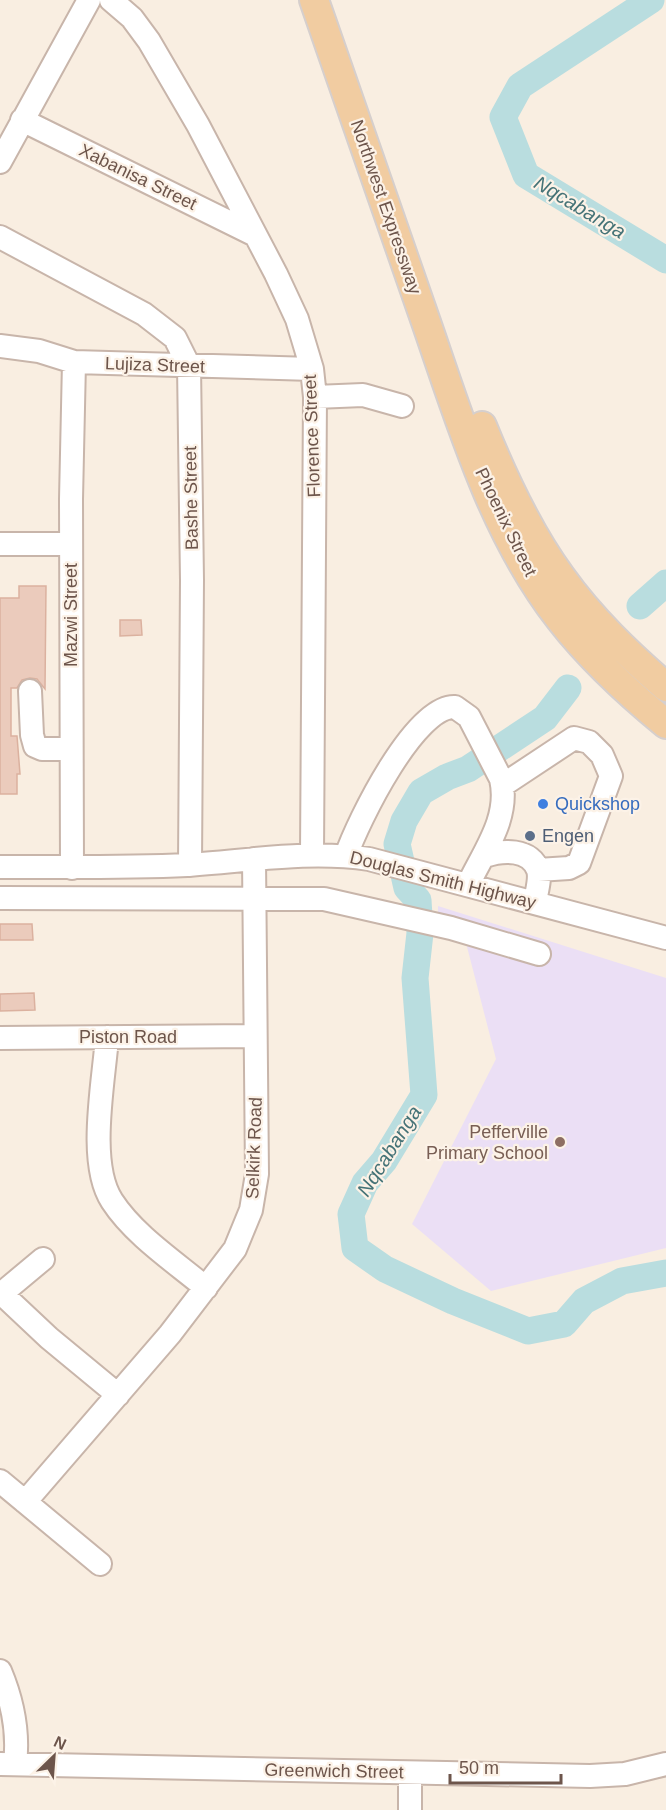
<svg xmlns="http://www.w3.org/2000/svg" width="666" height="1810" viewBox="0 0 666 1810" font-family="Arial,sans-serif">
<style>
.education{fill:#ebdff5}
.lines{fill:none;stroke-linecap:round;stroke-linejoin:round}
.river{stroke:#b9dddf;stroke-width:27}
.building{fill:#ebcbbc;stroke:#dbb19f;stroke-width:1.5}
.minor-casing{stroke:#c8b5aa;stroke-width:26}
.major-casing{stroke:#d6cfcd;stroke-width:32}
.minor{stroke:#fff;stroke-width:22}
.major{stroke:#f1cca1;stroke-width:28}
.shop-dot{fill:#3f7fe0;stroke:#fcf2e7;stroke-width:2}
.service-dot{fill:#5c6f8a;stroke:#fcf2e7;stroke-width:2}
.education-dot{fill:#8d6e63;stroke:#fcf2e7;stroke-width:2}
.labels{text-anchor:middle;stroke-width:4.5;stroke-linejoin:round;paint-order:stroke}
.street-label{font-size:18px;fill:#6d554b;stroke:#fcf2e7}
.shop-label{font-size:18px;fill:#366cbe;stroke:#fcf2e7;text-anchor:start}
.service-label{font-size:18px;fill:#4e5e75;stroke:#fcf2e7;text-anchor:start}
.education-label{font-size:18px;fill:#785e54;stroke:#fcf2e7;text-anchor:end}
.water-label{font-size:20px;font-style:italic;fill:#457377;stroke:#fcf2e7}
</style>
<rect width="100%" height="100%" fill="#f9eee1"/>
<path class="education" d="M438,906L666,978V1248L491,1291L412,1224L496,1059L465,939L438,926Z"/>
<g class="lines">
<path class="river" d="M651,0L520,86L503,117L526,175L666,260
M640,606L666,583
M568,688L545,718L468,769L447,777L421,792L404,821L397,844L407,888L418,900L420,933L415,978L424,1095L384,1161L365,1183L351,1214L355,1248L385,1269L453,1301L528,1331L564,1324L584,1301L622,1281L666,1273"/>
</g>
<path class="building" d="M19,586H46L45,689L37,679L30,678L22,680L17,688H11V736H17L20,774H17V794H0V598H19Z
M120,620H141L142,635L120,636Z
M0,924H32L33,940H0Z
M34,993L35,1010L0,1011V994Z"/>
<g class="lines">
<g class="minor-casing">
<path id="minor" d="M111,0L132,18L149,41L198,125L276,274L297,319L312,369L315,397L312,854
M22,120L253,234
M0,162L89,0
M0,237L144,314L175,338L189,366L192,580L190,865
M0,346L39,351L74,362L312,369
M315,397L363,395L402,406
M0,544H71
M30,691L32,735L35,746L42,749H71
M503,785L574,738L589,742L602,755L611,776L579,863L569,868L538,870
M346,856C358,821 415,705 455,707L469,717L501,779C510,818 484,851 468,885
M485,856C502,850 530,848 538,870C541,879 536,893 535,903
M0,867C63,867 125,868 187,865C249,861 308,850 369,859L666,938
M72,868L71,499L74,362
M0,898L324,899L451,928L539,954
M107,1037C104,1081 87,1163 112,1201C134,1235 175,1262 206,1288
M0,1038L255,1036
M0,1292L49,1338L118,1395
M1,1294L43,1259
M0,1481L100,1564
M25,1502L170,1334L235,1249L251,1210L257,1174L254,859
M0,1671C13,1702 19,1731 15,1764
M0,1764L590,1776L625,1774L666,1764
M410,1773V1810"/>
</g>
<g class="major-casing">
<path id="major" d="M314,0C351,107 389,215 426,322C461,423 493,533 560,619C591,659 627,692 666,724
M482,426C503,478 528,532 561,577C591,619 628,654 666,687"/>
</g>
<use href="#minor" class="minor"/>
<use href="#major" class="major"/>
</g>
<circle class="shop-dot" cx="543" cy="804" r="6"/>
<circle class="service-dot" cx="530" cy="836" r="6"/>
<circle class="education-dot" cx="560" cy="1142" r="6"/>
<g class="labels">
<g class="street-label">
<text transform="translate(138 177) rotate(26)" y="6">Xabanisa Street</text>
<text transform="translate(386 207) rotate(71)" y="6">Northwest Expressway</text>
<text transform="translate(155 365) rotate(2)" y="6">Lujiza Street</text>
<text transform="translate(312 436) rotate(-92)" y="6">Florence Street</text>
<text transform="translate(191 498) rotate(-91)" y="6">Bashe Street</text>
<text transform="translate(506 522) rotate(64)" y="6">Phoenix Street</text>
<text transform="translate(71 615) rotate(-90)" y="6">Mazwi Street</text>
<text transform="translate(443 880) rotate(14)" y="6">Douglas Smith Highway</text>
<text x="128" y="1043">Piston Road</text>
<text transform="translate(254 1148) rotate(-88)" y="6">Selkirk Road</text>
<text transform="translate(334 1771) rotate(1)" y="6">Greenwich Street</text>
</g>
<g class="shop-label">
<text x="555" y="810">Quickshop</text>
</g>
<g class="service-label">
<text x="542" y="842">Engen</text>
</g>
<g class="education-label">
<text x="548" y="1138">Pefferville<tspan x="548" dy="21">Primary School</tspan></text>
</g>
<g class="water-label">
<text transform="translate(580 207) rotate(31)" y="7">Nqcabanga</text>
<text transform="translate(389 1151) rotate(-58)" y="7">Nqcabanga</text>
</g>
</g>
<g transform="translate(54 1756) rotate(25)" stroke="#fcf2e7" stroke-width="4.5" paint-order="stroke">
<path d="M0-4.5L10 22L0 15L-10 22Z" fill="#6d554b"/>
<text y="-9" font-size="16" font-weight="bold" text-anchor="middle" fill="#6d554b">N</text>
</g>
<path d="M450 1774v9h111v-9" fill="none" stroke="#6d554b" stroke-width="3"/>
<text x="459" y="1774" font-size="18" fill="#6d554b" stroke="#fcf2e7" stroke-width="4.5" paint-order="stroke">50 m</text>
</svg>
